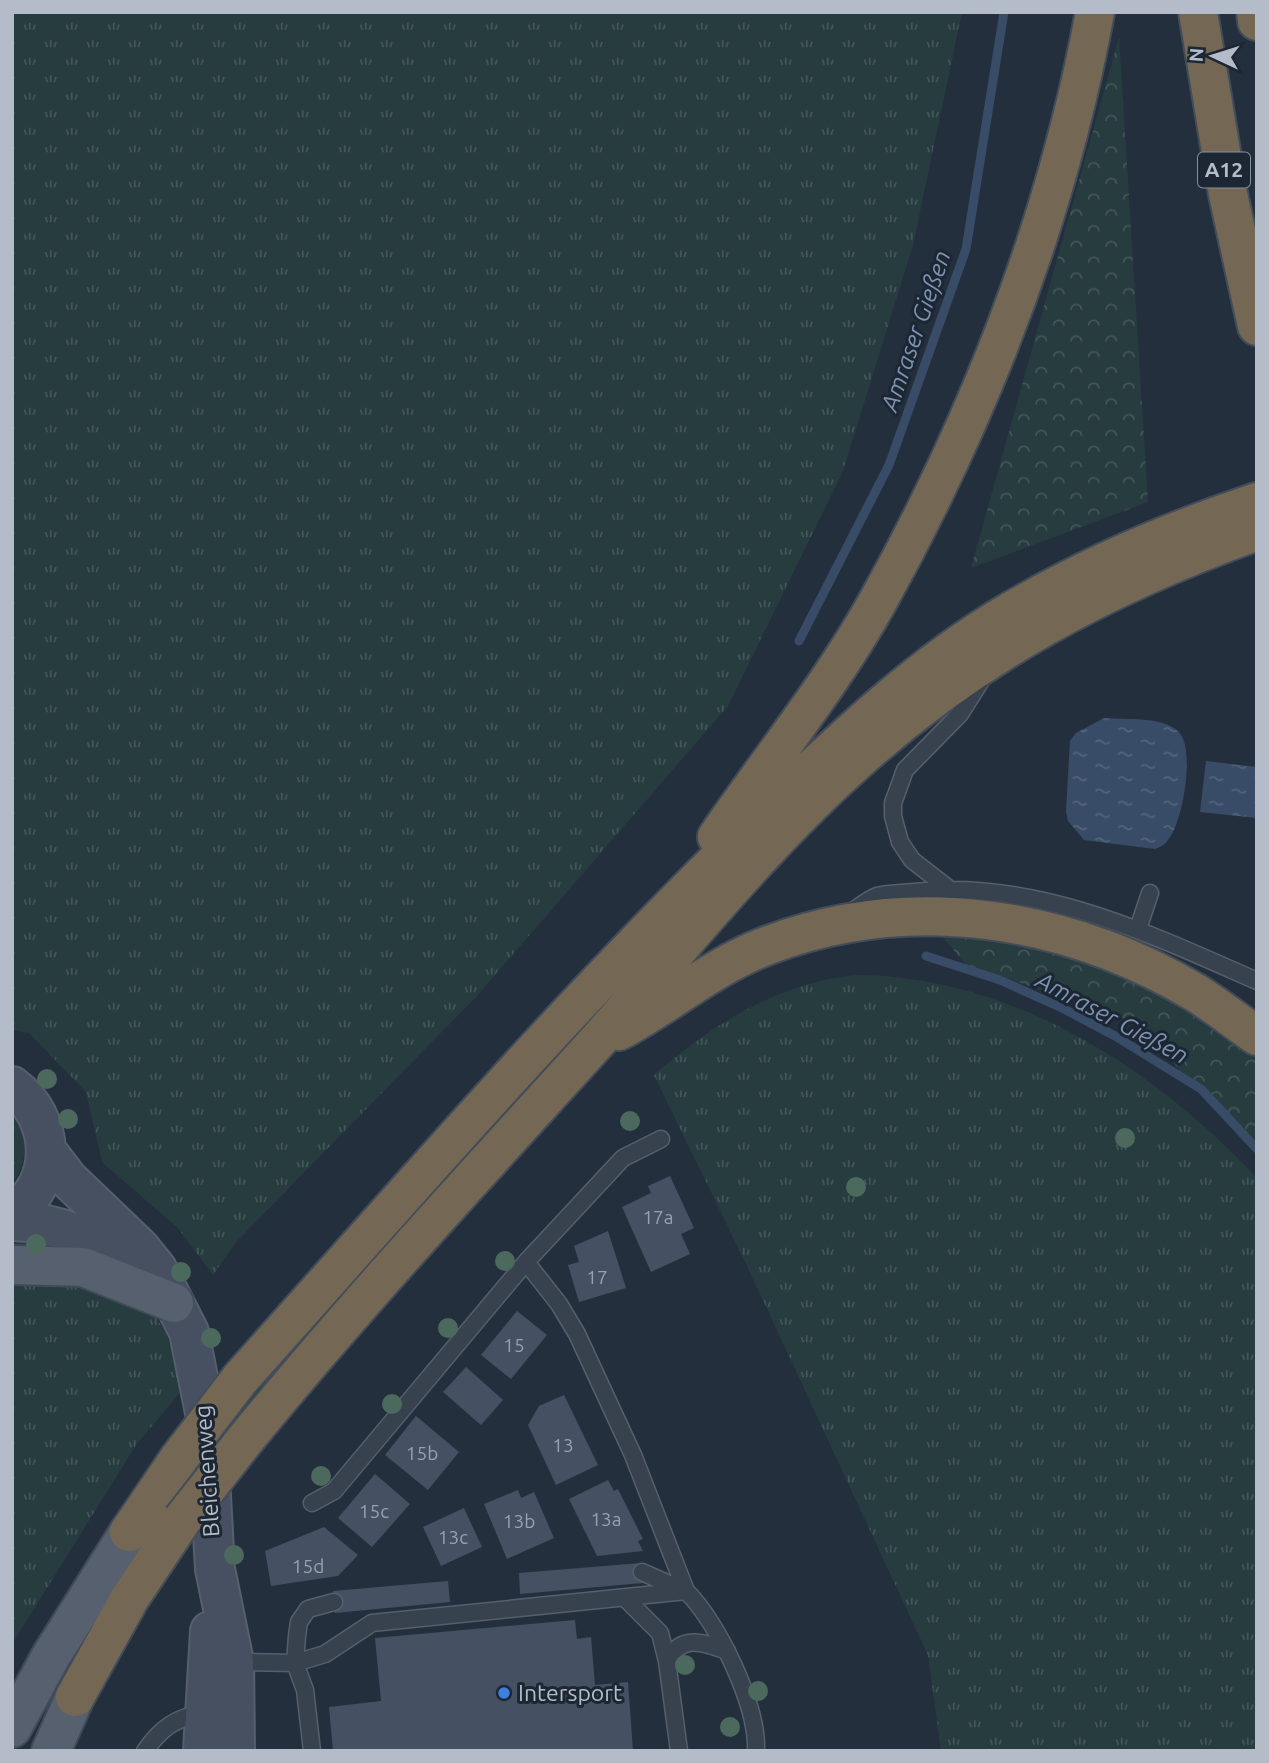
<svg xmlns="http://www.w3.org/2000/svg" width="1269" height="1763" viewBox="0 0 1269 1763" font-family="Ubuntu,sans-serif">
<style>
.grass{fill:url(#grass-tufts)}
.forest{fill:url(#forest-crowns)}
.water{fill:url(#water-ripples)}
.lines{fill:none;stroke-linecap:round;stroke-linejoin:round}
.stream{stroke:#394c67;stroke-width:9}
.building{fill:#455162}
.lane-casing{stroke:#565f6c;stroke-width:19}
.secondary-casing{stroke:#565f6c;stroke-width:42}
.primary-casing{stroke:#414a57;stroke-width:42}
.highway-casing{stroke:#434c59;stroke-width:42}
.lane{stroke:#38414e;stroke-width:16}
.secondary{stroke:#465061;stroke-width:38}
.primary{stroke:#56606e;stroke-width:38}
.highway{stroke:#746855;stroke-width:38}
.highway-bridge-casing{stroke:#434c59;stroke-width:42;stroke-linecap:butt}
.highway-bridge{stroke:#746855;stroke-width:38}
.tree{fill:#4b6a5d}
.shop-dot{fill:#3f7fe0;stroke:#1d2633;stroke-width:2.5}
.labels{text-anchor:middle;stroke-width:6;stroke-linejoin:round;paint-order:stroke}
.number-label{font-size:19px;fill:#98a1af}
.shield{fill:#1d2633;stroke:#878f9c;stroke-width:2}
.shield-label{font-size:21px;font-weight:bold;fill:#b4bcc9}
.street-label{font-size:23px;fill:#b4bcc9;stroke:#1d2633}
.poi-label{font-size:23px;fill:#b4bcc9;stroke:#1d2633;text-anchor:start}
.water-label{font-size:24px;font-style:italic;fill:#7c92b1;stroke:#1d2633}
</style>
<defs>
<pattern id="grass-tufts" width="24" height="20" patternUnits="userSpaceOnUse" patternTransform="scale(1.75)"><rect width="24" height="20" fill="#263c3f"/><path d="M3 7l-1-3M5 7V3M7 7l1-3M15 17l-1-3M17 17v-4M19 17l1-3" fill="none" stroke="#435659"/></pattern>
<pattern id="forest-crowns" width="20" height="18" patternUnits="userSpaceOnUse" patternTransform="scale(1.75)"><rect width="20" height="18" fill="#263c3f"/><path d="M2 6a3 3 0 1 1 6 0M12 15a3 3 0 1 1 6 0" fill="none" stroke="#435659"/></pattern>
<pattern id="water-ripples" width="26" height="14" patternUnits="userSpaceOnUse" patternTransform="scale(1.75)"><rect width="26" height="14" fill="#394c67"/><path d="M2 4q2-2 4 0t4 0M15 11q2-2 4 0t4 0" fill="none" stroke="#53647b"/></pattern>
</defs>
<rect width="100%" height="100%" fill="#242f3e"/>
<path class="grass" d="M12,12H962L913,245L843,471L728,706L475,998L236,1242L213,1275L178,1228L102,1162L86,1092L29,1033L12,1030Z
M858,975C1013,977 1154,1068 1257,1178V1751H941L928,1655L748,1268L654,1075C713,1024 779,982 858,975Z
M12,1115C29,1137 28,1162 12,1184Z
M28,1235L68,1238L139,1289L167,1335L183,1389L136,1445L12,1644V1244Z"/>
<path class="forest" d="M1119,37L1148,502L971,568Z
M941,935L1048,945L1176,992L1257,1060V1149L1133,1022L1006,978L972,972Z"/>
<path class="water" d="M1104,718C1125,720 1162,716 1178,731C1196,747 1183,823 1168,840C1165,845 1160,847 1155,849L1084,840L1068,821L1066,811L1070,741L1076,733Z
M1206,761L1257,767V818L1200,812Z"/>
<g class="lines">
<path class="stream" d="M799,641L889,465L966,249L1004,12
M926,956L1000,980L1062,1008L1115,1036L1201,1089L1257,1149"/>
</g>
<path class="building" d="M670,1176L694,1228L681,1234L690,1254L651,1272L622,1207L651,1193L648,1186Z
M608,1231L626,1288L579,1302L568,1265L579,1262L574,1246Z
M517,1311L547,1335L511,1379L481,1355Z
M466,1367L503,1400L481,1425L443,1392Z
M564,1395L598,1465L556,1485L528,1425L539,1406Z
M416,1416L459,1452L428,1490L385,1455Z
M375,1474L410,1504L372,1547L338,1518Z
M608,1480L614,1491L618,1489L643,1539L638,1541L643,1551L597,1556L569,1499Z
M518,1490L521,1498L534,1492L554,1538L507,1559L484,1504Z
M464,1508L482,1547L441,1566L423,1527Z
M324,1527L358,1555L338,1576L271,1586L265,1551Z
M641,1563L643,1583L520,1594L519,1573Z
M448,1581L450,1602L335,1613L333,1591Z
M575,1620L577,1639L591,1637L595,1685L628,1682L633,1751H333L329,1707L381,1701L375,1638Z"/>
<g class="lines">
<g class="lane-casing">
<path id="lane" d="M948,888L912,860L900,842L893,816V803L905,770L960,714L984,676
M850,913C858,908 868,899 877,896C888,893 902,893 914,892C1036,879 1148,933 1257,981
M1138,929L1150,893
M526,1262L623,1158L661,1139
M312,1503L334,1491L526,1262L559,1304L577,1334L633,1455L686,1591
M642,1572L685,1591
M626,1599L660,1633L667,1661L679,1751
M667,1661C681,1634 703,1642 727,1651
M234,1662L295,1663L325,1654L372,1623L686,1591C718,1622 758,1706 756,1751
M145,1751C161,1728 176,1717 205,1713
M312,1751L305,1690L295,1663L297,1636L299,1622L308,1609L334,1602"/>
</g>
<g class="secondary-casing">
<path id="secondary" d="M12,1086C55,1117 59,1183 12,1213
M46,1150L68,1179L140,1248L157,1269L189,1332L207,1423L215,1569L234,1662L235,1751
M12,1221C61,1222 96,1240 135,1269
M203,1751L210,1631"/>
</g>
<g class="primary-casing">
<path id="primary" d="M12,1265L83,1267L174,1303
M12,1728L51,1656L129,1532
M51,1751L75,1697"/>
</g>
<g class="highway-casing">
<path id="highway" d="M1198,12L1228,194L1257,326
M1256,12L1257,21
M717,837C771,758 832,684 878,601C980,417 1057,219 1095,12
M619,1031C670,1004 713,966 766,946C910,891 1066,916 1196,993C1217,1006 1237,1022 1257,1036
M240,1379C404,1196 565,1009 741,837C827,754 910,670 1013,610C1090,565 1173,530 1257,502
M244,1441C355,1305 475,1176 593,1046C680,950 760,847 857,761C976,654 1107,585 1257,531
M129,1532L180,1457
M75,1697L130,1598L182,1520"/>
</g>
<use href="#lane" class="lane"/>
<use href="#secondary" class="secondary"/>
<use href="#primary" class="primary"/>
<use href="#highway" class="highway"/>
<g class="highway-bridge-casing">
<path id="highway-bridge" d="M180,1457L240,1379
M182,1520L244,1441"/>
</g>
<use href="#highway-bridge" class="highway-bridge"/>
</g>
<g class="tree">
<circle cx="47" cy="1079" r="10"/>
<circle cx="68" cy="1119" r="10"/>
<circle cx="630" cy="1121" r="10"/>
<circle cx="1125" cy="1138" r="10"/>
<circle cx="856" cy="1187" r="10"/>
<circle cx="36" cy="1244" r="10"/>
<circle cx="505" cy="1261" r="10"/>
<circle cx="181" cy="1272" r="10"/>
<circle cx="448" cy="1328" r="10"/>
<circle cx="211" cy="1338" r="10"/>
<circle cx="392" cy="1404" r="10"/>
<circle cx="321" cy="1476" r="10"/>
<circle cx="234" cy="1555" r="10"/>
<circle cx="685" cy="1665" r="10"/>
<circle cx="758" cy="1691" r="10"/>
<circle cx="730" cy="1727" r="10"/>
</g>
<circle class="shop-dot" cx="504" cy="1693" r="7"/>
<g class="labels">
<g class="number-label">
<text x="658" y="1224">17a</text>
<text x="597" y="1284">17</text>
<text x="514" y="1352">15</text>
<text x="563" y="1452">13</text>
<text x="422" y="1460">15b</text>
<text x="374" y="1518">15c</text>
<text x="606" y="1526">13a</text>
<text x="519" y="1528">13b</text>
<text x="453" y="1544">13c</text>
<text x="308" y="1573">15d</text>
</g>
<rect class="shield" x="1198" y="152.5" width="52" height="35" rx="5"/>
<g class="shield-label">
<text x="1224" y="177">A12</text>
</g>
<g class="street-label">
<text transform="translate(207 1471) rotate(-94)" y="8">Bleichenweg</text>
</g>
<g class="poi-label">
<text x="518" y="1701">Intersport</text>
</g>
<g class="water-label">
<text transform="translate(916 331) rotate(-71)" y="8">Amraser Gießen</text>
<text transform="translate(1112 1018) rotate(28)" y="8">Amraser Gießen</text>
</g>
</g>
<rect width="1269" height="1763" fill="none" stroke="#b4bcc9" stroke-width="28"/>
<g transform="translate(1213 56) rotate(274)" stroke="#1d2633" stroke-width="5" paint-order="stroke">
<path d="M0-5L12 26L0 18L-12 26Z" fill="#b4bcc9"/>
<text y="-10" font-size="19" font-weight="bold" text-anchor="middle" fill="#b4bcc9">N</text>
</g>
</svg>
